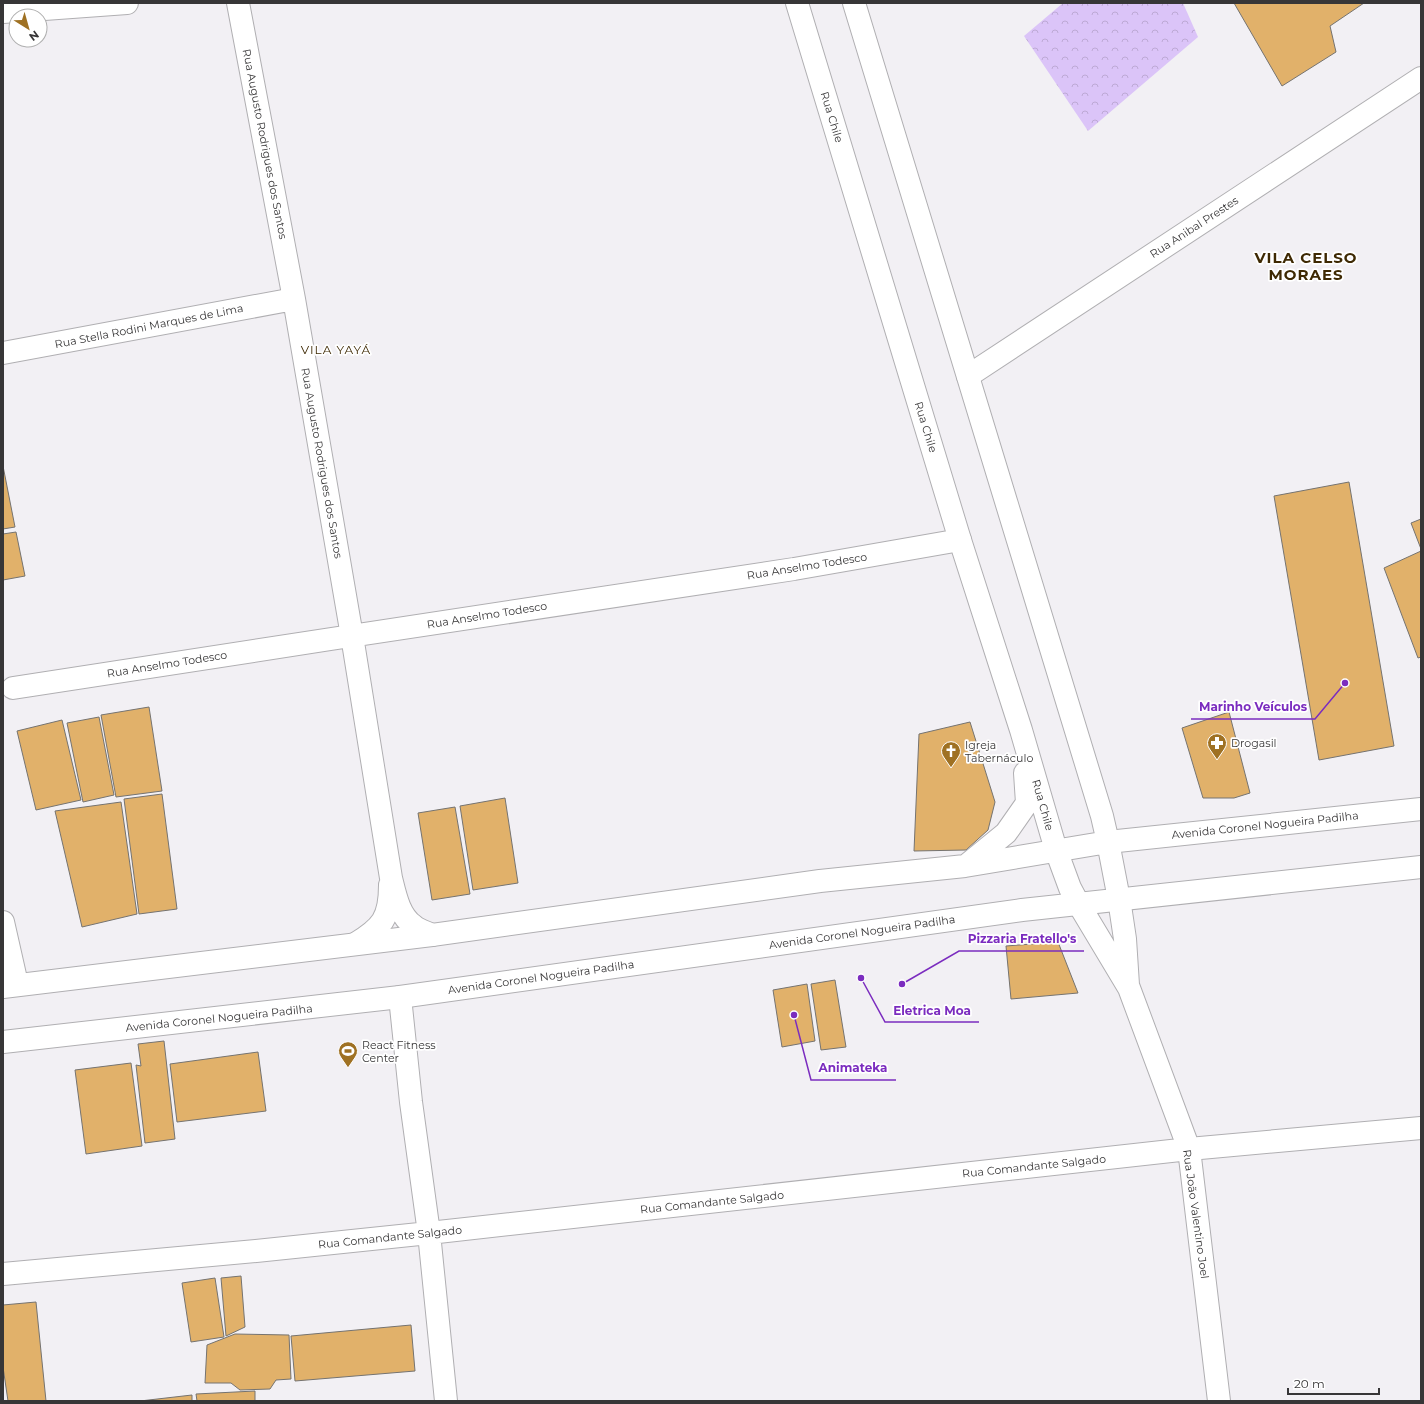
<svg xmlns="http://www.w3.org/2000/svg" width="1424" height="1404" viewBox="0 0 1424 1404" font-family="Montserrat,sans-serif">
<style>
.forest{fill:url(#forest-crowns)}
.building{fill:#e1b16a;stroke:#757370}
.lines{fill:none;stroke-linecap:round;stroke-linejoin:round}
.minor-casing{stroke:#b0afb2;stroke-width:24}
.major-casing{stroke:#b0afb2;stroke-width:24}
.minor{stroke:#fff;stroke-width:22}
.major{stroke:#fff;stroke-width:22}
.labels{text-anchor:middle;stroke-width:3.5;stroke-linejoin:round;paint-order:stroke}
.street-label{font-size:11px;fill:#373637;stroke:#fff}
.poi-label{font-size:11px;fill:#373637;stroke:#fff;text-anchor:start}
.neighbourhood-label{font-size:12px;letter-spacing:1px;fill:#3e2903;stroke:#fff}
.district-label{font-size:15px;font-weight:bold;letter-spacing:1px;fill:#3e2903;stroke:#fff}
.leader{fill:none;stroke:#7b2cbf;stroke-width:1.5}
.callout-dot{fill:#7b2cbf;stroke:#fff;stroke-width:1.5}
.callout-label{font-size:12px;text-anchor:middle;font-weight:bold;fill:#7b2cbf;stroke:#fff;stroke-width:3.5;stroke-linejoin:round;paint-order:stroke}
</style>
<defs>
<pattern id="forest-crowns" width="20" height="18" patternUnits="userSpaceOnUse"><rect width="20" height="18" fill="#dbc4f8"/><path d="M2 6a3 3 0 1 1 6 0M12 15a3 3 0 1 1 6 0" fill="none" stroke="#bda9d5"/></pattern>
</defs>
<rect width="100%" height="100%" fill="#f2f0f4"/>
<path class="forest" d="M1063,3H1183L1198,37L1088,131L1024,36Z"/>
<path class="building" d="M1234,3H1364L1330,26L1336,52L1282,86Z
M3,466L15,527L3,529Z
M1349,482L1394,746L1319,760L1274,496Z
M1421,519V549L1411,523Z
M16,532L25,576L3,580V534Z
M1421,551V657L1418,658L1384,568Z
M149,707L162,791L116,797L101,715Z
M1229,712L1250,793L1234,798H1203L1182,728Z
M99,717L114,795L83,802L67,723Z
M62,720L81,800L36,810L17,731Z
M970,722L995,802L988,830L966,850L914,851L919,734Z
M162,794L177,909L139,914L124,799Z
M505,798L518,883L473,890L460,806Z
M121,802L137,914L82,927L55,811Z
M455,807L470,894L432,900L418,813Z
M1058,942L1078,993L1011,999L1006,946Z
M835,980L846,1047L821,1050L811,984Z
M807,984L815,1041L782,1047L773,990Z
M164,1041L175,1139L145,1143L136,1065L141,1066L138,1044Z
M258,1052L266,1111L177,1122L170,1064Z
M131,1063L142,1146L86,1154L75,1070Z
M241,1276L245,1327L226,1336L221,1278Z
M215,1278L224,1337L191,1342L182,1283Z
M36,1302L46,1401H8L3,1367V1305Z
M411,1325L415,1371L295,1381L291,1336Z
M235,1334L289,1335L291,1379L276,1380L270,1389L240,1390L231,1383H205L207,1345Z
M255,1391V1401H197L196,1394Z
M192,1395V1401H140Z"/>
<g class="lines">
<g class="minor-casing">
<path id="minor" d="M238,3L294,299L352,636L391,878C395,894 399,916 414,926C419,930 426,932 432,935
M3,12L127,3
M3,353L294,299
M968,376L1421,78
M13,688L331,639L794,569L960,540
M1119,899L1125,939L1128,985
M1078,903L1129,988L1189,1149L1219,1401
M3,922L17,984
M355,944C382,928 390,918 390,885
M400,997L411,1102L429,1233L446,1401
M3,1274L256,1251L429,1233L1189,1149L1421,1128"/>
</g>
<g class="major-casing">
<path id="major" d="M797,3L960,540L1021,730L1056,850L1070,888L1078,903
M854,3L1102,816L1108,842L1119,899
M968,864L1006,833L1027,803L1025,773
M3,987L432,935L820,881L965,866L1108,842L1421,809
M3,1042L400,997L1022,910L1421,867"/>
</g>
<use href="#minor" class="minor"/>
<use href="#major" class="major"/>
</g>
<defs>
<g id="pharmacy-pin" transform="scale(1)"><path d="M0 17L-7.5 6A9.5 9.5 0 1 1 7.5 6Z" fill="#9f7123" stroke="#fff"/><path d="M-2-6h4v4h4v4h-4v4h-4v-4h-4v-4h4Z" fill="#fff"/></g>
<g id="church-pin" transform="scale(1)"><path d="M0 17L-7.5 6A9.5 9.5 0 1 1 7.5 6Z" fill="#9f7123" stroke="#fff"/><path d="M-1.2-6h2.4v3.5h3.3v2.4h-3.3V6h-2.4V-.1h-3.3v-2.4h3.3Z" fill="#fff"/></g>
<g id="stadium-pin" transform="scale(1)"><path d="M0 17L-7.5 6A9.5 9.5 0 1 1 7.5 6Z" fill="#9f7123" stroke="#fff"/><path d="M0-5a6.5 5 0 1 0 0 10a6.5 5 0 1 0 0-10ZM-3.5-1.8h7v3.6h-7Z" fill="#fff"/></g>
</defs>
<g fill-rule="evenodd">
<use href="#pharmacy-pin" x="1217" y="743"/>
<use href="#church-pin" x="951" y="751"/>
<use href="#stadium-pin" x="348" y="1051"/>
</g>
<g class="labels">
<g class="street-label">
<text transform="translate(832 117) rotate(73)" y="4">Rua Chile</text>
<text transform="translate(265 144) rotate(79)" y="4">Rua Augusto Rodrigues dos Santos</text>
<text transform="translate(1194 227) rotate(-33)" y="4">Rua Anibal Prestes</text>
<text transform="translate(149 326) rotate(-11)" y="4">Rua Stella Rodini Marques de Lima</text>
<text transform="translate(926 427) rotate(73)" y="4">Rua Chile</text>
<text transform="translate(322 463) rotate(80)" y="4">Rua Augusto Rodrigues dos Santos</text>
<text transform="translate(807 566) rotate(-9)" y="4">Rua Anselmo Todesco</text>
<text transform="translate(487 615) rotate(-9)" y="4">Rua Anselmo Todesco</text>
<text transform="translate(167 664) rotate(-9)" y="4">Rua Anselmo Todesco</text>
<text transform="translate(1043 805) rotate(74)" y="4">Rua Chile</text>
<text transform="translate(1265 825) rotate(-6)" y="4">Avenida Coronel Nogueira Padilha</text>
<text transform="translate(862 932) rotate(-8)" y="4">Avenida Coronel Nogueira Padilha</text>
<text transform="translate(541 977) rotate(-8)" y="4">Avenida Coronel Nogueira Padilha</text>
<text transform="translate(219 1018) rotate(-6)" y="4">Avenida Coronel Nogueira Padilha</text>
<text transform="translate(1034 1166) rotate(-6)" y="4">Rua Comandante Salgado</text>
<text transform="translate(712 1202) rotate(-6)" y="4">Rua Comandante Salgado</text>
<text transform="translate(1196 1214) rotate(82)" y="4">Rua João Valentino Joel</text>
<text transform="translate(390 1237) rotate(-6)" y="4">Rua Comandante Salgado</text>
</g>
<g class="poi-label">
<text x="1231" y="747">Drogasil</text>
<text x="965" y="749">Igreja<tspan x="965" dy="13">Tabernáculo</tspan></text>
<text x="362" y="1049">React Fitness<tspan x="362" dy="13">Center</tspan></text>
</g>
<g class="neighbourhood-label">
<text x="336" y="354">VILA YAYÁ</text>
</g>
<g class="district-label">
<text x="1306" y="263">VILA CELSO<tspan x="1306" dy="17">MORAES</tspan></text>
</g>
</g>
<path class="leader" d="M1345 683L1315 719H1191M902 984L959 951H1084M861 978L885 1022H979M794 1015L811 1080H896"/>
<g class="callout-dot">
<circle cx="1345" cy="683" r="4"/>
<circle cx="902" cy="984" r="4"/>
<circle cx="861" cy="978" r="4"/>
<circle cx="794" cy="1015" r="4"/>
</g>
<g class="callout-label">
<text x="1253" y="711">Marinho Veículos</text>
<text x="1022" y="943">Pizzaria Fratello's</text>
<text x="932" y="1015">Eletrica Moa</text>
<text x="853" y="1072">Animateka</text>
</g>
<rect width="1424" height="1404" fill="none" stroke="#373637" stroke-width="8"/>
<g transform="translate(28 28) rotate(143)"><circle r="19" fill="#ffffff" stroke="#afafaf"/>
<path d="M0-3L7 15L0 10L-7 15Z" fill="#9f7123"/>
<text y="-6" font-size="11" font-weight="bold" text-anchor="middle" fill="#373637">N</text>
</g>
<path d="M1288 1388v6h91v-6" fill="none" stroke="#373637" stroke-width="2"/>
<text x="1294" y="1388" font-size="12" fill="#373637" stroke="#ffffff" stroke-width="3" paint-order="stroke">20 m</text>
</svg>
